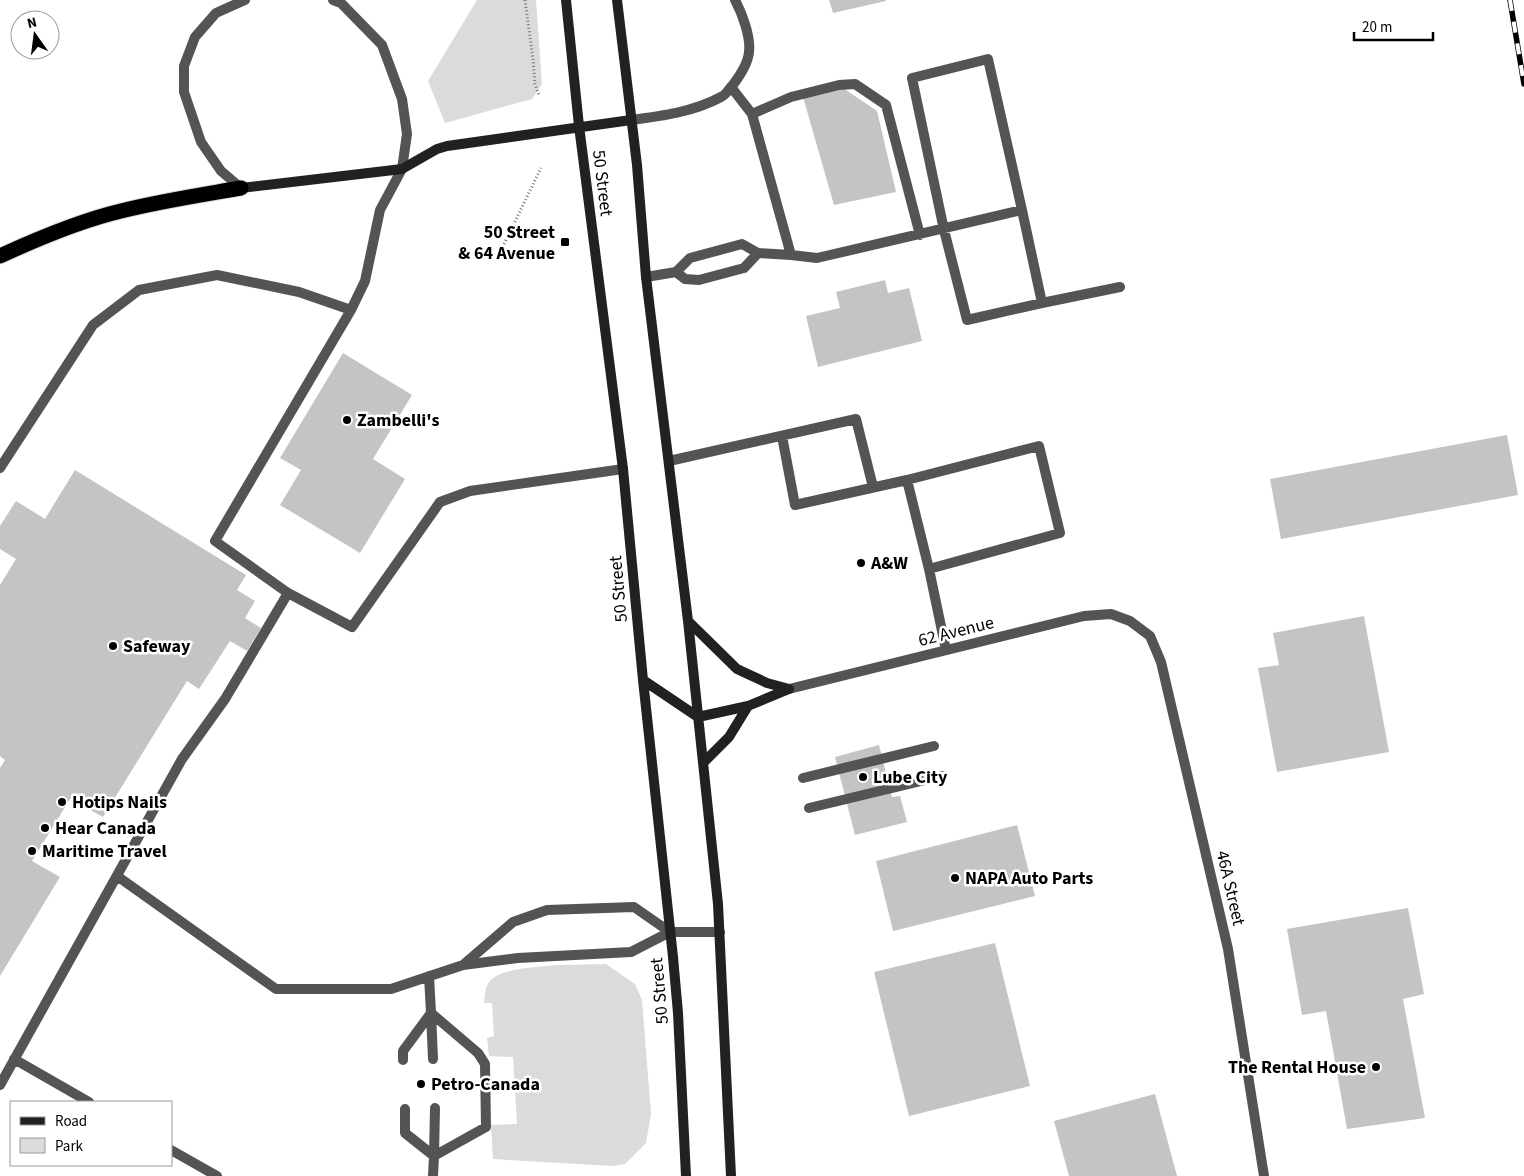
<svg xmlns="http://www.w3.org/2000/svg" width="1524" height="1176" viewBox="0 0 1524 1176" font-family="'Source Sans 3',sans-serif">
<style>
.green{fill:#dbdbdb}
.building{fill:#c4c4c4}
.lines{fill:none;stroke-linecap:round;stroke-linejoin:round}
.motorway-casing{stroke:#dbdbdb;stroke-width:17}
.path{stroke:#767676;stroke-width:3;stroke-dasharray:1 2.5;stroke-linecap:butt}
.service{stroke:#545454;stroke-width:10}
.minor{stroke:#545454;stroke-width:10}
.secondary{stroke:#212121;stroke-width:10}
.motorway{stroke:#000;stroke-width:15}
.rail-casing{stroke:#000;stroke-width:5.5}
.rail{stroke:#fff;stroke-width:4;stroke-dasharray:11;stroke-linecap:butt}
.poi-dot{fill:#000;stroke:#fff;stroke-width:2}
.labels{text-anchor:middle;stroke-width:5;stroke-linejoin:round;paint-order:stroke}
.street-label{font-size:18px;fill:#000;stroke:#fff}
.poi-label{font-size:18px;font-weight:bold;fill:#000;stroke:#fff;text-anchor:start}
</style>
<rect width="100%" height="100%" fill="#fff"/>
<path class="green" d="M477,0H536L542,84L532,99L445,123L428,81Z
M606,964L635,984L642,1000L651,1114L646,1143L625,1164L613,1166L493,1159L491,1125L517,1124L513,1057L489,1056L487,1038L494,1036L492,1003H484C485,993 485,985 492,979C510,963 581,965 606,964Z"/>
<path class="building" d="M829,0H886V1L833,13Z
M843,88L877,111L896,192L834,205L803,97Z
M885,280L888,293L909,288L922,341L818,367L806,316L840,308L836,292Z
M343,353L412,395L373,459L405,479L360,553L280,505L301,470L280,458Z
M1507,435L1518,495L1281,539L1270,479Z
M75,470L246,575L237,590L255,601L245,618L261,628L247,651L230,641L199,689L187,681L103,817L70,799L32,861L60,877L0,976V768L5,760L0,756V585L16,559L0,549V526L16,501L45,519Z
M1364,616L1389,752L1277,772L1258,668L1279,665L1273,633Z
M879,745L892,797L900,796L907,822L855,835L835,757Z
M1017,825L1035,896L893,931L876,861Z
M1408,908L1424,994L1403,999L1425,1118L1347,1129L1326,1011L1302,1015L1287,929Z
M995,943L1030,1086L909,1116L874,972Z
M1155,1094L1177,1176H1069L1054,1121Z"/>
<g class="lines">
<g class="motorway-casing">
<path id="motorway" d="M0,256C39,238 79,221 121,211C161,201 201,195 241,188"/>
</g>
<path class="path" d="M525,0L533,59L535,84L539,95
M504,244L541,168"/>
<path class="service" d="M333,0L341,3L382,45L402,99L407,134L402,169L380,210L365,281L351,310L215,541L288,593L352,627L440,502L470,491L623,469
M731,87L752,114L791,255
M752,114L791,97L839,85L855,84L886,105L920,235
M241,188L221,171L201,142L184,92V66L195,37L216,13L245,0
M676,272L685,279L699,280L744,268L758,253
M646,277L676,272L690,258L742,244L758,253L791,255L817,258L1022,210L1042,303L967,320L944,230L912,78L988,59L1022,210
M1042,303L1120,287
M782,436L795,505L907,480L1039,446L1060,533L929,569L946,650
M669,461L856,419L873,487
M0,468L93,325L139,290L217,275L299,292L351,310
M907,480L929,569
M803,778L934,746
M809,808L942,776
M117,876L276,989H391L463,965L518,958L631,952L670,932H720
M463,965L513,922L547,910L634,907L670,932
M431,1013L478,1053L485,1064L486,1127L434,1156L433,1176
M431,1013L433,1059
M14,1059L89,1102
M403,1060V1051L431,1013L429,976
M0,1085L182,759L225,699L288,593
M405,1109V1133L434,1156L435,1108
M171,1150L217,1176"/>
<path class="minor" d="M631,120C662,116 693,112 721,97C726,95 728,90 732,86C739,77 748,64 749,52C751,37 742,13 735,0
M789,689L1084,616L1111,614L1130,621L1150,636L1161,662L1228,949L1264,1176"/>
<path class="secondary" d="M566,0L579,126L623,469L643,680L673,957L678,1013L686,1176
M617,0L637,165L646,277L688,621L718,904L731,1176
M241,188L402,169L437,149L447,146L631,120
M688,621L737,669L767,683L789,689
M643,680L698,717L748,706
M703,763L729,737L748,706L789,689"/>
<use href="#motorway" class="motorway"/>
<g class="rail-casing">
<path id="rail" d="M1510,0L1524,84"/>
</g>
<use href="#rail" class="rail"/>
</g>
<g class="poi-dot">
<rect x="560" y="237" width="10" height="10" rx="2.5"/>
<circle cx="347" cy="420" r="5"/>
<circle cx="861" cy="563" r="5"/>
<circle cx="113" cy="646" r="5"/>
<circle cx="863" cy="777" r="5"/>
<circle cx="62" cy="802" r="5"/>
<circle cx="45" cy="828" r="5"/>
<circle cx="32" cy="851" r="5"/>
<circle cx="955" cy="878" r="5"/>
<circle cx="1376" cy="1067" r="5"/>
<circle cx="421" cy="1084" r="5"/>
</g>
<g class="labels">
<g class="street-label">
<text transform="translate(603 183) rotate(83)" y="6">50 Street</text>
<text transform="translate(618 589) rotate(-95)" y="6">50 Street</text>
<text transform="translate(956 631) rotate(-14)" y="6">62 Avenue</text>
<text transform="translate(1231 888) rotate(77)" y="6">46A Street</text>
<text transform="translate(659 991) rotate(-95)" y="6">50 Street</text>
</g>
<g class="poi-label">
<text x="555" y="238" text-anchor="end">50 Street<tspan x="555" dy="21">&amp; 64 Avenue</tspan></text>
<text x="357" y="426">Zambelli's</text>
<text x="871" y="569">A&amp;W</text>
<text x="123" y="652">Safeway</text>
<text x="873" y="783">Lube City</text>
<text x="72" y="808">Hotips Nails</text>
<text x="55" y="834">Hear Canada</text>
<text x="42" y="857">Maritime Travel</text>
<text x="965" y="884">NAPA Auto Parts</text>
<text x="1366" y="1073" text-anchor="end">The Rental House</text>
<text x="431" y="1090">Petro-Canada</text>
</g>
</g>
<rect x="10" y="1101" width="162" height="65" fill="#ffffff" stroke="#999999"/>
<rect x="20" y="1117" width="25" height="8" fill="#212121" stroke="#999999"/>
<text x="55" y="1126" font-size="15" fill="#000000">Road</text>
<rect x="20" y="1138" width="25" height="15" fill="#dbdbdb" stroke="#999999"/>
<text x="55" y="1151" font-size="15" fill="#000000">Park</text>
<g transform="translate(35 35) rotate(346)"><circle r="24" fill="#ffffff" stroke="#999999"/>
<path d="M0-4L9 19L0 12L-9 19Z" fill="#000000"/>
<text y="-8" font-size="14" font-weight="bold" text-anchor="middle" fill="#000000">N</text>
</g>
<path d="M1354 32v8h79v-8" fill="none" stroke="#000000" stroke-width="2.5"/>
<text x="1362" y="32" font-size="15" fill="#000000" stroke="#ffffff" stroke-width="4" paint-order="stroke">20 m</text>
</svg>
